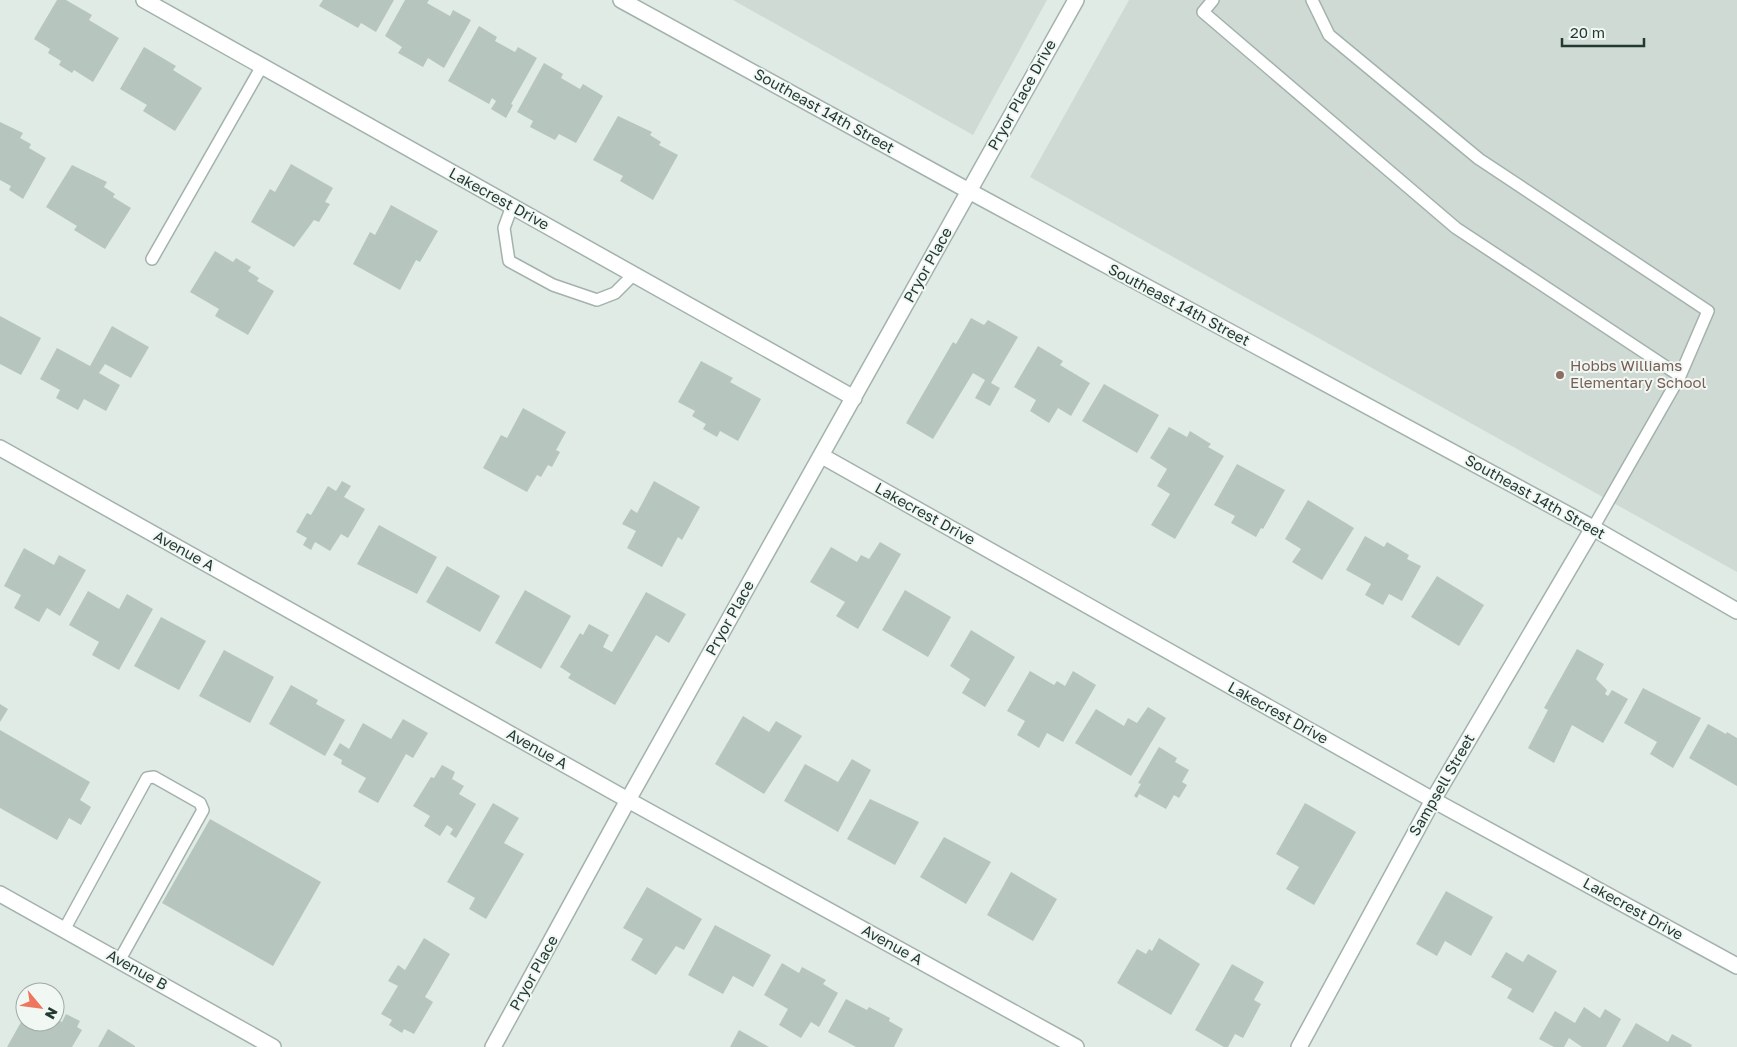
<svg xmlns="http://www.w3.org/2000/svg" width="1737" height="1047" viewBox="0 0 1737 1047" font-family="'Golos Text',sans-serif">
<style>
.built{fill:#cfdad4}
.building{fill:#b6c5be}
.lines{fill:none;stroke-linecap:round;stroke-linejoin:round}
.service-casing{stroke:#a3b2ac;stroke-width:14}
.minor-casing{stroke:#a3b2ac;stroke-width:18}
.tertiary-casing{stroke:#a3b2ac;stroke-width:18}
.service{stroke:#fff;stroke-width:11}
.minor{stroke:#fff;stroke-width:15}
.tertiary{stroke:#fff;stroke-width:15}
.education-dot{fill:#8d6e63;stroke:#f1f7f3;stroke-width:2}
.labels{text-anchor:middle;stroke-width:4;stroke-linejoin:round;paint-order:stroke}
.street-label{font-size:15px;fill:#223a32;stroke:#f1f7f3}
.education-label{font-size:15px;fill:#785e54;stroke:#f1f7f3;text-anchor:start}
</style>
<rect width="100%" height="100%" fill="#e0ebe5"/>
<path class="built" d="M733,0H1047L973,135Z
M1129,0H1737V572L1030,177Z"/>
<path class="building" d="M57,0H66L92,15L89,20L119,38L93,82L74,70L72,73L59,65L61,61L48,53L50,49L34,39Z
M323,0H394L376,32L361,23L358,28L319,6Z
M405,0H429L427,3L450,16L453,10L471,20L444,68L428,58L423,67L398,53L402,47L385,36Z
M479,26L497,37L495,41L515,52L518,47L537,58L511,104L513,105L506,118L491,109L496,101L492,98L489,104L448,81Z
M144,47L176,66L173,70L202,88L175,131L143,111L147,105L120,89Z
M544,63L563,74L561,78L580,89L583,84L603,96L576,143L559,134L555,140L530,127L533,121L517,112Z
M618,116L652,132L650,135L661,142L659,145L678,155L653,200L620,181L623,176L593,160Z
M0,122L23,133L20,138L31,144L29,148L46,158L23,199L9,190L11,186L0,180Z
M291,164L333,188L325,202L330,204L319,222L314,220L294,247L251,222L270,189L275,192Z
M72,165L107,182L104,187L115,194L113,197L131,208L105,249L74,230L77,226L46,207Z
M391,205L438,231L420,262L416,260L400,290L353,264L370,232L375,235Z
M215,251L233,262L236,258L251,267L248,271L259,278L257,281L274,291L248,335L215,316L219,309L190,292Z
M0,316L41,338L21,375L0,364Z
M971,318L984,325L988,320L1018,337L991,383L1000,388L990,406L975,398L985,380L973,373L933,439L906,423L953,342L956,344Z
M112,326L149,347L131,378L105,364L99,373L120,385L106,411L84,399L78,410L56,398L60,390L40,379L57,348L90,366Z
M1038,346L1063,361L1060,365L1090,383L1071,416L1058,408L1049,423L1030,411L1036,400L1014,387Z
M701,361L733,378L730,382L761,399L738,441L720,431L717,437L703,429L706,424L692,416L695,411L678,402Z
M1104,384L1159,415L1137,453L1082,421Z
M523,408L566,432L556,450L560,452L552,467L548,465L541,477L537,475L527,492L483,468L501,435L507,438Z
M1169,427L1187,437L1190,431L1211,444L1208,447L1224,456L1175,539L1151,525L1170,494L1157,486L1167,469L1150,458Z
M1237,464L1285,490L1263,529L1261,528L1256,537L1231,523L1235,516L1214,505Z
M342,481L351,486L344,497L365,509L348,538L341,534L330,551L315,542L311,550L303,545L307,538L296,532L307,513L311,515L328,486L336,491Z
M654,481L700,507L682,540L678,537L662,567L627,548L636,531L622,524L631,509L637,513Z
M1308,500L1354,528L1322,580L1292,562L1301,549L1285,539Z
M379,525L437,557L417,594L357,564Z
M1365,536L1384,547L1387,542L1409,555L1407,559L1421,566L1402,601L1389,594L1383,605L1365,595L1371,584L1346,570Z
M880,542L901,554L858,629L836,616L845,602L810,582L831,547L857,562L861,555L869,559Z
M24,548L54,565L59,555L86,570L60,616L47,608L39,622L14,608L21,595L4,586Z
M447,566L500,596L480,632L426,602Z
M1437,576L1484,605L1459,646L1411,617Z
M525,590L571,616L541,669L495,643Z
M905,590L951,617L928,657L882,630Z
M88,591L119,609L127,594L153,609L119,670L92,655L99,642L69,625Z
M646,592L686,614L669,643L656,635L615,705L568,678L571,674L560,667L580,633L583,635L589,624L609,635L603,647L612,652Z
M161,617L206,641L179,690L134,666Z
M971,630L1015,657L985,707L962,693L970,679L950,666Z
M1577,649L1604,664L1596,679L1607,690L1605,694L1608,696L1612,690L1628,699L1603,743L1572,725L1554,763L1528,748L1548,710L1544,708Z
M224,650L274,677L250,723L199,696Z
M1030,671L1054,685L1057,681L1065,686L1073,671L1096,685L1063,742L1047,733L1039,748L1017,735L1025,721L1007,711Z
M291,685L318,700L316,704L345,720L325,756L269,724Z
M1643,688L1701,718L1673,768L1650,754L1657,742L1624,723Z
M0,704L8,709L0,722Z
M1148,707L1166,718L1131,776L1075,743L1096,709L1124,726L1128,718L1137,723Z
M743,716L769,732L776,721L802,736L764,794L715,764Z
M403,719L428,733L413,758L406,754L378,803L358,792L366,778L341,764L342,760L333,755L340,743L349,749L363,723L391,739Z
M1708,724L1726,734L1727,732L1737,738V786L1689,758Z
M0,730L90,782L80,800L91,807L81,825L69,818L57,840L0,808Z
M1159,747L1177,758L1175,762L1189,770L1182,782L1187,785L1179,798L1174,795L1166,809L1139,794L1137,798L1134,796L1141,784L1138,783Z
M852,759L871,770L838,832L784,801L805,764L838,782Z
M442,765L455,772L452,779L464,786L459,794L476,804L456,838L450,834L453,829L447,825L440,836L424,826L430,816L413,806L431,777L434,778Z
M870,799L919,822L895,865L847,839Z
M493,803L519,818L504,843L524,854L486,919L469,909L475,898L447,882Z
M1305,803L1356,832L1314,905L1286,889L1299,867L1276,854Z
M210,819L321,882L273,966L162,903Z
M944,837L991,862L966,904L920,877Z
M1011,872L1057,899L1033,941L987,915Z
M647,887L702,919L684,950L676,946L656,975L631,960L643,939L623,928Z
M1446,891L1493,917L1471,956L1445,941L1437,956L1416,944Z
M715,925L771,955L753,987L733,976L723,994L688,975Z
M424,938L450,954L425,997L433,1002L414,1034L404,1029L402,1033L389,1025L392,1020L381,1014L398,986L388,981L398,965L405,970Z
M1159,938L1200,964L1171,1015L1117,983L1137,949L1146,954L1149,949L1152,951Z
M1506,952L1523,962L1528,954L1557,971L1533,1013L1507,998L1512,989L1491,977Z
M782,963L799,973L802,967L826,980L823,984L838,993L819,1027L811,1022L801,1038L779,1025L788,1009L764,995Z
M1232,964L1264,982L1254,1000L1261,1004L1243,1038L1235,1034L1228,1047H1224L1195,1030Z
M846,999L867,1010L869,1007L890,1018L889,1021L903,1029L894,1047H856L828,1032Z
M55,1000L64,1005L56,1019L62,1022L66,1014L80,1021L77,1027L82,1030L72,1047H7L25,1015V1022H55Z
M1584,1007L1600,1018L1605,1009L1621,1019L1606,1047H1582L1569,1038L1564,1047H1554L1539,1039L1555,1011L1575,1023Z
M1636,1023L1668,1042L1672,1034L1692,1045L1691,1047H1622Z
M108,1029L135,1046V1047H98Z
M739,1030L769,1047H730Z"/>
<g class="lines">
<g class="service-casing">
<path id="service" d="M1213,0L1203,12L1456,228L1680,376
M1312,0L1329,35L1479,159L1708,311L1680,376L1593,528
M512,206L504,228L509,261L553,285L597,300L615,293L634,274
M152,259L262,66
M64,930L147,778L154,777L200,803L203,810L119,961"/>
</g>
<g class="minor-casing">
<path id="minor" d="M144,0L854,398
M0,448L628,800L1076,1047
M822,456L1433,800L1737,966
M0,894L273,1047
M493,1047L628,800L1076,0
M1299,1047L1433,800L1593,528"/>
</g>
<g class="tertiary-casing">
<path id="tertiary" d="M621,0L969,191L1593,528L1737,611"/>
</g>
<use href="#service" class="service"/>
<use href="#minor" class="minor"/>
<use href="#tertiary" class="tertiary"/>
</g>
<circle class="education-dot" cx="1560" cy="375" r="5"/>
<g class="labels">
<g class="street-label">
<text transform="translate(1022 95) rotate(-61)" y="5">Pryor Place Drive</text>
<text transform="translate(824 111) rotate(29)" y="5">Southeast 14th Street</text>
<text transform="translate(499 199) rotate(29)" y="5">Lakecrest Drive</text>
<text transform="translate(928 265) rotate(-61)" y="5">Pryor Place</text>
<text transform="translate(1179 305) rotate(28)" y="5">Southeast 14th Street</text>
<text transform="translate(1535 497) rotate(29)" y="5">Southeast 14th Street</text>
<text transform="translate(925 514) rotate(29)" y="5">Lakecrest Drive</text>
<text transform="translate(184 551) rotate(29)" y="5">Avenue A</text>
<text transform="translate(730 618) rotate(-61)" y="5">Pryor Place</text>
<text transform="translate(1278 713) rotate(29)" y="5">Lakecrest Drive</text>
<text transform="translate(537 749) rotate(29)" y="5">Avenue A</text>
<text transform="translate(1442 785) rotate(-60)" y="5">Sampsell Street</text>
<text transform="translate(1633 909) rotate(29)" y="5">Lakecrest Drive</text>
<text transform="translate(892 945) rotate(29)" y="5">Avenue A</text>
<text transform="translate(137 970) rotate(29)" y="5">Avenue B</text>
<text transform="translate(534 973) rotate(-61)" y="5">Pryor Place</text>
</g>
<g class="education-label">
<text x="1570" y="371">Hobbs Williams<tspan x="1570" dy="17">Elementary School</tspan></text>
</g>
</g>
<g transform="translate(40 1007) rotate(119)"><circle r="24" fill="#f1f7f3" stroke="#9eaba6"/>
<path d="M0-4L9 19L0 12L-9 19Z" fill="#ed765c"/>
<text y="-8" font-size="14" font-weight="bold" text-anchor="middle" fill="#223a32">N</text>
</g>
<path d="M1562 38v8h82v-8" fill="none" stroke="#223a32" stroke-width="2.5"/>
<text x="1570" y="38" font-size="15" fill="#223a32" stroke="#f1f7f3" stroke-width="4" paint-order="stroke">20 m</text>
</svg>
